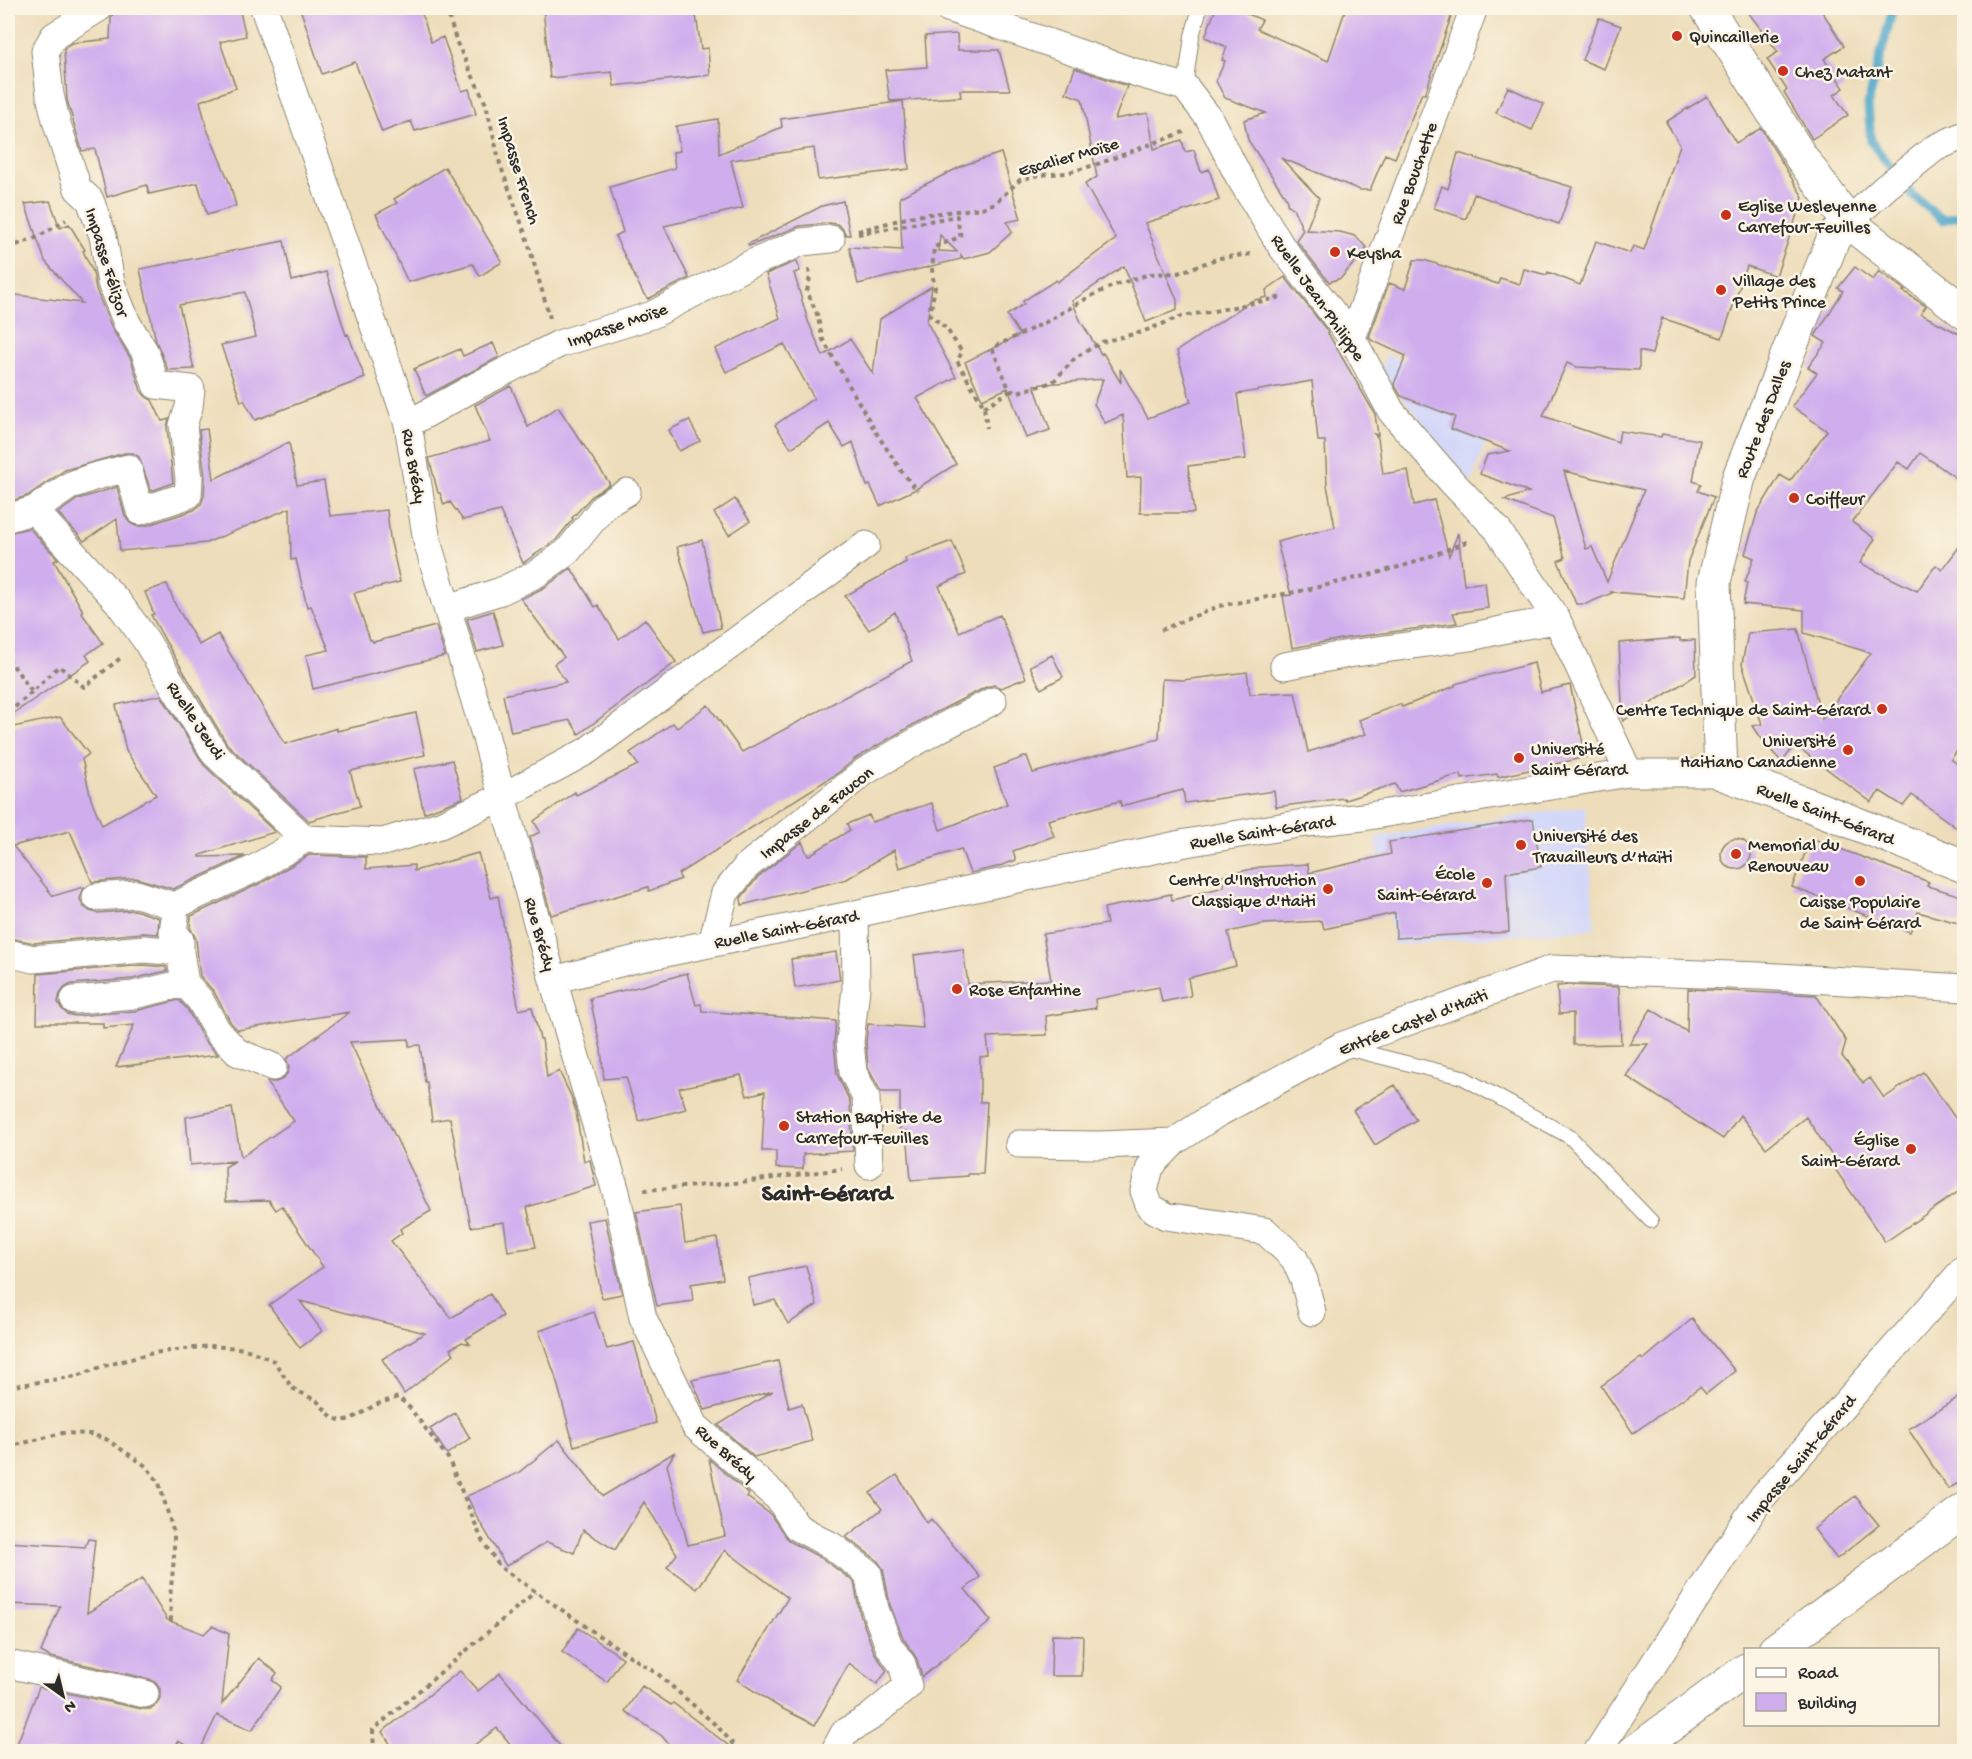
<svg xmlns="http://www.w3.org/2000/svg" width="1972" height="1759" viewBox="0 0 1972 1759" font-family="'Gochi Hand',sans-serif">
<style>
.built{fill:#d3d8f9}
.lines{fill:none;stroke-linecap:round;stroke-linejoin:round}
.stream{stroke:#4ca5c9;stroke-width:9}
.building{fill:#d0aeee;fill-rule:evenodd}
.service-casing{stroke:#8c8472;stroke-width:16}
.minor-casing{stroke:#8c8472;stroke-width:29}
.tertiary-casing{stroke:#8c8472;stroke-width:35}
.path{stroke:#8c8472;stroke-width:4;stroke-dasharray:4.5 4.5;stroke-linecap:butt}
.service{stroke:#fff;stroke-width:14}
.minor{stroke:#fff;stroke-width:27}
.tertiary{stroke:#fff;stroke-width:33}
.poi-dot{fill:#c8321e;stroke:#fcf5e5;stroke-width:2}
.labels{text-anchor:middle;stroke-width:5;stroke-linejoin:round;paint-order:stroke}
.poi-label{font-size:18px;fill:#2b2b2b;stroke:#fcf5e5;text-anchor:start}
.street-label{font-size:18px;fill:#2b2b2b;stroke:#fcf5e5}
.district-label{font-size:24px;font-weight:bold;fill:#2b2b2b;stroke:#fcf5e5}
</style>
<rect width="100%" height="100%" fill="#fcf5e5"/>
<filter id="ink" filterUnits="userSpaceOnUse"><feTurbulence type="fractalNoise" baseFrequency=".0167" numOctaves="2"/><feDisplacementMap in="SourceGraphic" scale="12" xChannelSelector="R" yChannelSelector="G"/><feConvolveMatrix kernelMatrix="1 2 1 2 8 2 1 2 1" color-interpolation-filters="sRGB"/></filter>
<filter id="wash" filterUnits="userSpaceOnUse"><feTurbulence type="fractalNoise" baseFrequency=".008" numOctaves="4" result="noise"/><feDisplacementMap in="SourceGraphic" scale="24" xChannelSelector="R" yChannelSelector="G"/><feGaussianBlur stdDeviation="1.35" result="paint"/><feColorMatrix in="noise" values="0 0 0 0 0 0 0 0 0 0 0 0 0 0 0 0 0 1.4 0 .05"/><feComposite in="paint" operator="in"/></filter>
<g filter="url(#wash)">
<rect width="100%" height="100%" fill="#edddba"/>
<path class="built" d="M1386,354L1501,401L1471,483L1381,370Z
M1585,806L1595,929L1394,945L1375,837Z"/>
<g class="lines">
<path class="stream" d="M1893,8L1868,104L1871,142L1912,195L1943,220L1964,214"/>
</g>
<g id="blocks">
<path class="building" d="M165,8H239L246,36L220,42L236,88L200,101L207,129L230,184L236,206L207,215L198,183L149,194L147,185L107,197L95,149L82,151L67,100L64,50L66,47L72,43L110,39L111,18L114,12Z
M300,8H420L431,42L443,37L462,91L469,89L476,114L415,131L411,121L382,132L355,62L322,74Z
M543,8H695L701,49L708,48L710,75L614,86L612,72L550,78Z
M1216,8H1234L1262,20L1257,29L1328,61L1346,8H1454L1425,94L1422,93L1395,158L1385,154L1370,190H1360L1281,158L1319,198L1306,230L1340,232L1355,236L1367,248L1341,278L1329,282L1296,240L1303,230L1293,208L1287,204V199L1248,140L1244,120L1266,113L1225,98L1216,81L1225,61L1222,60L1227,47L1205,37Z
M1745,8H1820L1844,46L1824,59L1844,88L1834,95L1848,115L1812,139L1784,92L1787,90L1767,59L1778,52Z
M1599,18L1621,26L1604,69L1582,60Z
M957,34L958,50H999L1010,90H960L961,97L890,101L885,70L927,67L925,36Z
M1075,68L1127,86L1115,119L1148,113L1154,149L1182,140L1185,152L1194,150L1201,172L1209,169L1219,200L1145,223L1177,300V310L1146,322L1124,266L1072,301L1081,322L1101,354L1103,353L1121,383L1120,369L1148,418L1191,402L1177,351L1251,301L1267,297L1266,290L1285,277L1325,328L1375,414L1378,435L1374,434L1378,438L1383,474L1408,470L1414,505L1434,500L1449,556L1458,533L1464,585L1485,582L1488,608L1453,613L1457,623L1347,638L1292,648L1283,596L1291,595L1277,542L1335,527L1327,485L1325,441H1318L1312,381L1237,394L1246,459L1188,466L1194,513H1140L1141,477L1127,478L1123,415L1105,423L1094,404L1103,379L1034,385L1050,430L1026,438L1008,388L982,399L965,362L1020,335L1007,315L1024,304L1023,301L1056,280L1057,282L1116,239L1085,184L1097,177L1082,99L1066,93Z
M1508,87L1544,104L1532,130L1496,113Z
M1707,96L1736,143L1761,128L1803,197L1776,276L1747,266L1722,338L1662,318L1652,354L1639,351V370L1577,367L1567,363L1543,416L1618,442L1620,431L1661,437L1662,434L1700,440L1693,481L1701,484L1698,491L1714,497L1688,561L1684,598L1611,592L1612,593L1586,604H1576L1558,561L1565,558L1553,518L1504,500L1529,492L1480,474L1487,455L1510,451L1451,429L1455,417L1401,396L1394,384L1406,356L1371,340L1369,337L1389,283L1405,289L1414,260H1424L1498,284L1500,278L1520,284L1524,269L1547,275L1548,272L1580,285L1596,241L1630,253L1633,246L1644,250L1680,145L1666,122ZM1564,471L1644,490L1607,582L1592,547L1586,549Z
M903,101L909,169L818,180L814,148L731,160L743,208L664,226L689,278L648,299L643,293L615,236L623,232L610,187L675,168L673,152L680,151L676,126L718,119L719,154L782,127L781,119Z
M1001,153L1021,219L1007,222L1012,232L990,252L964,259L961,255V259L858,284L849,247L902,250L900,197L964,165ZM940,235L957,252L938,251Z
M1458,153L1572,187L1559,224L1474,194L1466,219L1434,208L1442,186L1448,189Z
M445,167L502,262L480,276L473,264L408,282L376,214L397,203L394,199Z
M50,201L60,228L69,224L85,250L83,251L93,272L96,289L112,329L131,359L141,391L146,397L152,400L162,421L169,419L167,427L173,483L151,491L139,457L133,453H125L65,470L27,496L8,502V294L82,303L45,261L25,204Z
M843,201L850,235H846L843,229L837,224L829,223L800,226L749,246L748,244L822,206Z
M284,241L292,281L326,272L346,335L348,334L365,378L255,420L244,400L241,402L221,345L256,337L245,292L179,305L194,369L168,370L156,341L140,269Z
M797,261L800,271L794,273L808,321L823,356L850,339L873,374L880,319L932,286L927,322L956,377L917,398L956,464L916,489L880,506L870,485L867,486L853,442L844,447L829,423L791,448L775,425L814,398L784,344L726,372L715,349L780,318L766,274Z
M1855,267L1873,280L1879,271L1905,290L1903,291L1926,306L1921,314L1965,337V484L1920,453L1909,469L1898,462L1852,522L1875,539L1860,563L1917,591L1936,565L1942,570L1965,539V740L1951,759L1965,770V834L1912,795L1903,806L1880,791L1871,802L1795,745L1782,762L1766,745L1753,726L1762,724L1742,664L1748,633L1798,629L1822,719L1871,653L1804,633V610L1743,604L1747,583L1745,582L1754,558L1745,554L1757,513L1780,475L1790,481L1827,431L1792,406L1817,373L1808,367L1826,343L1815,336L1843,291L1838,288Z
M493,343L499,357L426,396L414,369L460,349L463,356Z
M511,386L528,427L558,407L610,484L593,495L572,518L573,519L556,540L523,563L500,511L463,520L450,502L444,505L440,493H438L429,458L490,441L475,405Z
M689,420L700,441L679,451L669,430Z
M207,429L214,479L289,442L297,485L324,481L330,516L387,510L390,538L400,582L354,593L370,640H372L373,642L436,626L445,656L313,689L306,655L329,650L311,606L307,607L296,559L291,560L290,508L206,543L120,551L117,519L84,541L58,513L78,499L117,487L125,516L130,523L136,526H145L194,510L201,504L204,496L205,478L199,430Z
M735,499L750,521L729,535L714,513Z
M29,528L58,559L54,561L83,611L81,612L103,643L86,655L90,661L8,717V533Z
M702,540L721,628L703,632L677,547Z
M952,541L966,574L939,586L959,632L1000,615L1026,678L1001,688L994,685L986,687L923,719L856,758L838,773L678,874L681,879L649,891L648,887L551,915L530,837L540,832L534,821L575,792L576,795L638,765L630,753L673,723L677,728L708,705L742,752L912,661L895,612L869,630L845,596L906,562L905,558Z
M571,568L595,607L598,605L619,639L645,619L676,662L579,734L570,720L511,732L503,695L566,682L554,664L564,657L521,599L545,587Z
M167,584L175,604L199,645L218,634L285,744L337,728V731L416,713L425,755L350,771L360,806L309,821L227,744L167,644L151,615L154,614L145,592Z
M493,611L503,645L477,652L467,619Z
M1680,638V641L1695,640L1696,675L1623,721L1619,643Z
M1052,655L1063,677L1041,689L1030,666Z
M1534,663L1541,692L1570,685L1586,757L1498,777L1497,774L1462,779L1461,774L1399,792L1395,784L1345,800L1344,798L1276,807L1274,791L1185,803L1183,790L1121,806L1120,801L1048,820L1054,836L1013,851L1016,860L997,867L970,873L961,849L899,868L894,850L847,879L742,905L741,898L758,877L802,842L808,856L850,830L847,824L869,815L872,822L932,803L940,830L1007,804L994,768L1027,756L1033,773L1159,739L1162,679L1183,680L1247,672L1250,694L1295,692L1308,752L1366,734L1359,720L1400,704L1402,707L1455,686V684Z
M161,695L204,765L275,832L200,855V857L245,856L173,889L136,878L92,882L70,831L13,846L53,896L84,887L80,899L83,906L90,911L97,913L135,910L159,918L158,934L143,933L34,943L8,938V728L60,717L89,754L82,759L91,799L102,825L156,795L126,751L116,705Z
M452,760L463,798L424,813L414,769Z
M1533,819L1541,867L1506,873L1509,932L1396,938L1395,913L1324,929L1322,921L1264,924L1228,932L1236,966L1188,978L1191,996L1162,1002L1159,987L1095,999L1096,1008L1046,1016L1047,1035L987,1037L989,1056L980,1057V1102H987L983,1174H968V1176L911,1180L907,1131H900V1092H881L868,1068L866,1042L868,1024L923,1028L914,955L963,949L968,984L1051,980L1043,934L1107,924L1104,908L1171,894L1172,900L1224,887L1222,876L1260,867L1308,864L1309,873L1391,854L1389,842Z
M1811,838L1929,882L1927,886L1965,897V925L1918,912L1910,932L1792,887Z
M1721 854a15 15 0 1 1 30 0a15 15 0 1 1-30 0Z
M478,853L491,898L498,896L519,1010L532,1007L540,1039H542L547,1077L559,1071L571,1096L576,1112L584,1161L590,1160L596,1186L527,1207L536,1247L508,1251L504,1222L471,1227L450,1118L432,1121L427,1082H425L420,1045L409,1046V1039L350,1042L431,1211L400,1229L402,1233L391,1241L451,1318L490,1294L503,1316L466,1339L470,1344L462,1342L450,1349L454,1354L404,1394L382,1359L425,1333L300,1301L322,1331L300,1348L269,1305L323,1267L282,1206L276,1210L269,1200L226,1201L225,1167L235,1161L190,1165L186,1117L232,1108L241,1157L294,1121L267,1082H276L283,1079L288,1072L289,1066L286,1059L350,1012L238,1030L231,1023L214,992L200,976L196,939L190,927L191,916L261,883L309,855L366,857V869L414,865V871Z
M836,952L840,980L795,988L791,959Z
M144,965L166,967L167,971L132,979L72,984L65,987L60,994L58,1002L61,1008L67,1014L75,1016L135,1011L179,1000L187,1009L204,1040L218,1055L116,1067L134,1025L103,1028V1023H37L38,974Z
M687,973L696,1005L701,1004L702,1011L836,1021L834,1043L837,1074L850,1102L853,1151L803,1154V1169L776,1168V1151H762L765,1091L747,1096L741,1075L679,1088L686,1109L639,1121L626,1077L604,1079L601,1049L590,998L642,986Z
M1570,985L1619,987L1621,1044L1573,1045V1013L1559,1014L1557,986Z
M1688,989L1816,995L1846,1041L1842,1056L1863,1083L1870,1078L1884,1098L1923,1072L1965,1132V1187L1885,1242L1833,1166L1837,1163L1806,1117L1766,1148L1740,1115L1723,1139L1626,1076L1648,1044H1629L1651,1009L1687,1032Z
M1395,1085L1416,1120L1375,1145L1353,1110Z
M680,1206L685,1243L717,1238L723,1279L691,1284L693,1301L657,1306L636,1212Z
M605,1218L622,1294L602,1298L587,1221Z
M806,1266L817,1305L788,1324L775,1300L753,1305L748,1278Z
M594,1312L607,1349L634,1342L656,1423L574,1446L555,1375L539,1331Z
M1692,1319L1735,1371L1706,1394L1700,1387L1633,1433L1601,1386L1641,1358L1643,1360Z
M778,1361L789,1408L802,1404L812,1441L754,1457L718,1425L773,1391L705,1410L692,1380Z
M1965,1393V1479L1948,1489L1908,1429Z
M455,1413L470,1438L447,1454L430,1429Z
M559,1440L603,1496L675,1452L667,1465L688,1545L725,1536L709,1459L749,1494L747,1497L770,1514L789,1541L823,1559L854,1582L860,1614L874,1652L887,1671L877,1684L849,1663L815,1725L779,1707L737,1680L788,1598L725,1550L697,1589L667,1567L677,1554L644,1502L615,1550L583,1530L574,1553L547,1542L506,1566L477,1517L467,1496L518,1473Z
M897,1475L927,1523L931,1519L980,1577L965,1589L991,1621L922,1677L917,1659L903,1638L890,1605L883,1569L877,1560L846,1537L882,1509L870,1493Z
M1855,1496L1879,1525L1837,1559L1814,1529Z
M88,1539L95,1540L87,1613L142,1579L167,1620L204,1634L212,1626L229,1634L222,1704L259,1658L277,1673L272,1680L281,1687L252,1730L217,1715L199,1752L178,1741L173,1752H14L39,1687L142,1709H150L156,1705L160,1698V1689L155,1682L149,1679L50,1657L41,1652L60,1606L8,1604V1542L85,1547Z
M578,1628L623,1658L607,1682L562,1652Z
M1052,1635L1083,1636L1082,1676H1051Z
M460,1671L478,1691L500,1673L565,1752H517L497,1728L465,1752H396L382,1732Z
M642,1686L671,1705L673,1703L737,1752H675L662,1736L625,1711Z"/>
</g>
</g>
<g filter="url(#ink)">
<use href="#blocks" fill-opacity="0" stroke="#8c8472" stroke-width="1.5"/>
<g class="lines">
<g class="service-casing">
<path id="service" d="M1185,87L1192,36L1200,8
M1346,1048L1462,1077L1570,1137L1651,1221"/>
</g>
<g class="minor-casing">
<path id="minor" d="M264,8L408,424L427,541L484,731L553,980L616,1192L643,1318L695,1426L779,1499L797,1527L832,1546L868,1573L875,1609L889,1646L902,1664L908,1686L869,1718L844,1733L834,1752
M948,8L1140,74L1185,87L1209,118L1237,173L1281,246L1352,338L1391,411L1452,482L1497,529L1557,620L1629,773
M1848,222L1886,187L1935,148L1964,135
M1352,338L1474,8
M408,424L478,385L559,344L652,315L748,265L802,242L831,239
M34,510L71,485L93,477L128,468L140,511L188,495L189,480L183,425L189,407L191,389L156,385L145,352L127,323L111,283L103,236L90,200L78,189L57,124L50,95L45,51L54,36L99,8
M8,518L34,510L118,602L145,639L215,754L305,839L383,842L440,825L502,797L587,751L866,545
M448,608L501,591L536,574L567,552L605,505L627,492
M1284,666L1349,654L1470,637L1515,627L1557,620
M96,897L137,894L174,906L254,869L305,839
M174,906L175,917L173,932L180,940V952L185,983L200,1000L218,1032L237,1052L273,1067
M855,914L856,988L850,1042L853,1072L866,1098L869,1165
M712,943L725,893L747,866L864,772L931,733L993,701
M8,953L33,959L144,949L180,952
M553,980L636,959L855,914L1186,843L1298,824L1363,817L1629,773H1721
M74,1000L134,995L185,983
M1019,1144L1099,1145L1174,1142
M1312,1312L1304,1280L1294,1258L1265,1231L1166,1216L1150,1207L1144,1191L1150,1167L1174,1142L1215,1115L1341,1046L1552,969L1760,976L1964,988
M8,1664L145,1694
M1597,1752L1758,1502L1964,1269"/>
</g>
<g class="tertiary-casing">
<path id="tertiary" d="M1707,8L1801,157L1848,222L1964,312
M1848,222L1834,237L1739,477L1714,582L1721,773L1809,805L1964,866
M1775,1650L1964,1510
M1634,1752L1746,1670"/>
</g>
<path class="path" d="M446,8L457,43L486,104L500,164L526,236L550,318
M858,231L914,216L982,208L995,203L1020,180L1039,175L1066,173L1095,165L1184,132
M858,234L957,216C957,223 961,230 960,237L934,247L932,273L935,287L930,315L946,328L962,352L957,361L984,407L987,428
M8,248L38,237L66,220
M809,269L810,277L807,291L817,314L823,340L877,434L902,472L918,491
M1010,391L1018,392L1053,382L1076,357L1102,342L1142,332L1182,316L1214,311L1283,297
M984,407L1010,391L992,348L1046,322L1091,296L1115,285L1150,274L1178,273L1219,258L1252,254
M1161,630L1219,606L1306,590L1377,573L1413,563L1469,541
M8,658L32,692L59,666L84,687L123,656
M8,713L32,692
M644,1190L734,1183L842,1169
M8,1387L77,1376L104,1366L153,1353L210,1346L238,1348L248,1350L274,1361L292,1388L317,1401L332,1417L341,1421C356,1419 365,1410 378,1404C385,1401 391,1400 398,1397L410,1408L448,1458L482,1540L500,1567L598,1635L659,1675L718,1727L740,1752
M8,1447L63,1433L90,1434L106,1439L146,1466L159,1483L174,1534V1558L170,1598L171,1621
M374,1752L373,1730L535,1592"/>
<use href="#service" class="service"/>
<use href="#minor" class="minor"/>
<use href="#tertiary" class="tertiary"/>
</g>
</g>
<g class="poi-dot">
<circle cx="1677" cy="36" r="6"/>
<circle cx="1783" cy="71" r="6"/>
<circle cx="1726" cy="215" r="6"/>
<circle cx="1335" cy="252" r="6"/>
<circle cx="1721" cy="290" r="6"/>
<circle cx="1794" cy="498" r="6"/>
<circle cx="1882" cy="709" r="6"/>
<circle cx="1848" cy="750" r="6"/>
<circle cx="1519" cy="758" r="6"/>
<circle cx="1521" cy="845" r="6"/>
<circle cx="1736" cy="854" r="6"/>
<circle cx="1860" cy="881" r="6"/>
<circle cx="1487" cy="883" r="6"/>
<circle cx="1328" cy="889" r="6"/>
<circle cx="957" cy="989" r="6"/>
<circle cx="784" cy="1126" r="6"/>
<circle cx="1911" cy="1149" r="6"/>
</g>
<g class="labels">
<g class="poi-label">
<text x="1689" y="42">Quincaillerie</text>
<text x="1795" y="77">Chez Matant</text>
<text x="1738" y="211">Eglise Wesleyenne<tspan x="1738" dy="21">Carrefour-Feuilles</tspan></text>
<text x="1347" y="258">Keysha</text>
<text x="1733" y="286">Village des<tspan x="1733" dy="21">Petits Prince</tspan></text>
<text x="1806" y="504">Coiffeur</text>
<text x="1870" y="715" text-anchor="end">Centre Technique de Saint-Gérard</text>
<text x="1836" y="746" text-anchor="end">Université<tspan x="1836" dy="21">Haitiano Canadienne</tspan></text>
<text x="1531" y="754">Université<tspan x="1531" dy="21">Saint Gérard</tspan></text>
<text x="1533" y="841">Université des<tspan x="1533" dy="21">Travailleurs d’Haïti</tspan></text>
<text x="1748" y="850">Memorial du<tspan x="1748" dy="21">Renouveau</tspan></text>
<text x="1475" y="879" text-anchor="end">École<tspan x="1475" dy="21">Saint-Gérard</tspan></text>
<text x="1316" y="885" text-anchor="end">Centre d'Instruction<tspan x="1316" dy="21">Classique d'Haiti</tspan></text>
<text x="1860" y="907" text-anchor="middle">Caisse Populaire<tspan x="1860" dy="21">de Saint Gérard</tspan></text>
<text x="969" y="995">Rose Enfantine</text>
<text x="796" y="1122">Station Baptiste de<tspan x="796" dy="21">Carrefour-Feuilles</tspan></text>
<text x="1899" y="1145" text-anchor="end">Église<tspan x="1899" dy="21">Saint-Gérard</tspan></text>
</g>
<g class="street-label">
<text transform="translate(1068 156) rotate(-16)" y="6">Escalier Moïse</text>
<text transform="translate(520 170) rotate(73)" y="6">Impasse French</text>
<text transform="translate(1413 173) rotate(-70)" y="6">Rue Bouchette</text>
<text transform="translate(108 262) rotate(73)" y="6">Impasse Félizor</text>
<text transform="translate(1319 297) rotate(55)" y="6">Ruelle Jean-Philippe</text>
<text transform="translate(617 324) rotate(-19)" y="6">Impasse Moïse</text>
<text transform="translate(1762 419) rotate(-69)" y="6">Route des Dalles</text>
<text transform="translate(415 466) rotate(80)" y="6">Rue Brédy</text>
<text transform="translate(197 720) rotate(56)" y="6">Ruelle Jeudi</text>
<text transform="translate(816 812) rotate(-38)" y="6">Impasse de Faucon</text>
<text transform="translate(1826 813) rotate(21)" y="6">Ruelle Saint-Gérard</text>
<text transform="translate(1262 831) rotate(-9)" y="6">Ruelle Saint-Gérard</text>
<text transform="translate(786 928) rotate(-11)" y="6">Ruelle Saint-Gérard</text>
<text transform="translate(541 934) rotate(74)" y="6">Rue Brédy</text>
<text transform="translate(1413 1021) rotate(-21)" y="6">Entrée Castel d'Haïti</text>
<text transform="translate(727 1452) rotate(42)" y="6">Rue Brédy</text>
<text transform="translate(1800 1458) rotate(-50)" y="6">Impasse Saint-Gérard</text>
</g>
<g class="district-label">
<text x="827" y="1200">Saint-Gérard</text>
</g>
</g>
<rect width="1972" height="1759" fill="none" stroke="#fcf5e5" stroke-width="30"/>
<rect x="1744" y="1648" width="195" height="78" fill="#fcf5e5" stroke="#a8a49b" stroke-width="1.5"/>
<rect x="1756" y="1668" width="30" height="9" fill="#ffffff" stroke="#a8a49b" stroke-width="1.5"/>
<text x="1798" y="1678" font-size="18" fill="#2b2b2b">Road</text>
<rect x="1756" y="1693" width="30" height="18" fill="#d0aeee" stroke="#a8a49b" stroke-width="1.5"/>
<text x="1798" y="1708" font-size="18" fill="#2b2b2b">Building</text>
<g transform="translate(63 1696) rotate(146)" stroke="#fcf5e5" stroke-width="4.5" paint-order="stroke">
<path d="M0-4.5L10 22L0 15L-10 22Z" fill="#2b2b2b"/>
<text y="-9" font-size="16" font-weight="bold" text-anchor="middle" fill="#2b2b2b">N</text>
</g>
</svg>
